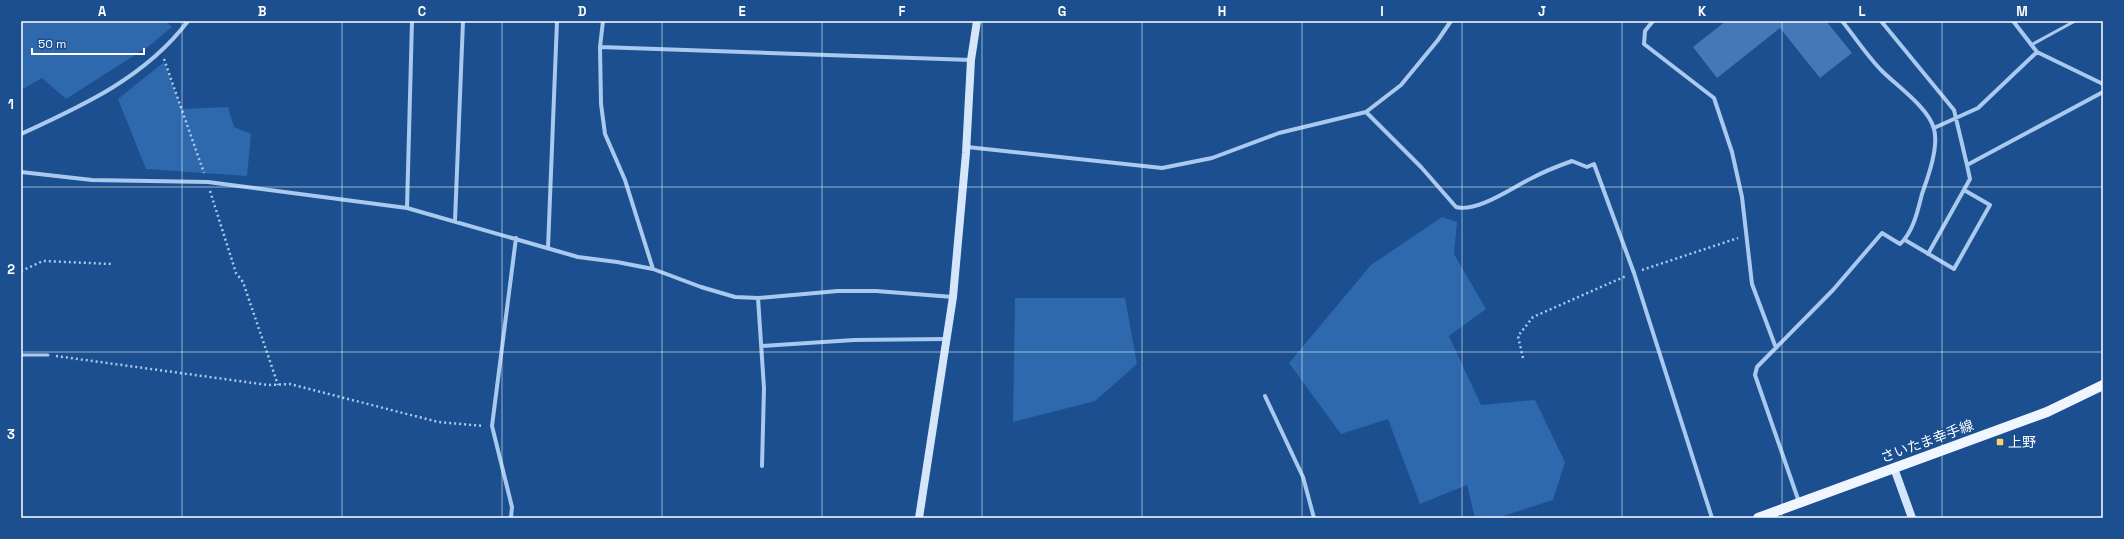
<svg xmlns="http://www.w3.org/2000/svg" width="2124" height="539" viewBox="0 0 2124 539" font-family="'Space Grotesk','Noto Sans JP',sans-serif">
<style>
.green{fill:#2e69ad}
.building{fill:#4478b7}
.lines{fill:none;stroke-linecap:round;stroke-linejoin:round}
.path{stroke:#a9c9ee;stroke-width:2.5;stroke-dasharray:2 3;stroke-linecap:butt}
.lane{stroke:#a9c9ee;stroke-width:3}
.street{stroke:#a9c9ee;stroke-width:4}
.secondary{stroke:#d6e6fa;stroke-width:8}
.primary{stroke:#f0f6ff;stroke-width:10}
.grid{fill:none;stroke:#fff;stroke-width:1;stroke-opacity:0.55}
.poi-dot{fill:#ffd166;stroke:#1b4f8f;stroke-width:1.5}
.labels{text-anchor:middle;stroke-width:3;stroke-linejoin:round;paint-order:stroke}
.street-label{font-size:14px;fill:#fff;stroke:#1b4f8f}
.poi-label{font-size:14px;fill:#fff;stroke:#1b4f8f;text-anchor:start}
.neatline{fill:none;stroke:#fff;stroke-width:1.5}
.grid-label{font-size:13px;text-anchor:middle;font-weight:bold;fill:#fff}
</style>
<rect width="100%" height="100%" fill="#1b4f8f"/>
<path class="green" d="M21,21H166L172,27L149,46L66,99L42,78L21,90Z
M164,62L182,109L228,107L234,127L251,134L247,176L146,169L118,99Z
M1442,217L1457,222L1454,254L1486,309L1449,336L1481,405L1535,400L1565,462L1553,500L1497,518H1475L1467,485L1420,504L1388,419L1341,434L1289,363L1371,265Z
M1015,298H1125L1137,364L1095,401L1013,422Z"/>
<path class="building" d="M1726,21H1826L1852,53L1820,78L1780,28L1717,78L1693,47Z"/>
<g class="lines">
<path class="path" d="M164,59L204,173
M210,191L236,273L243,282L278,385
M1642,270L1738,238
M21,271L43,261L112,264
M56,356L268,385L290,384L438,422L484,426
M1523,358L1518,336L1533,317L1626,276"/>
<path class="lane" d="M2031,45L2075,21
M21,355H48"/>
<path class="street" d="M603,21L600,47L601,104L605,134L625,180L653,269
M1653,21L1645,31L1644,44L1714,98L1732,152L1742,197L1752,284L1776,348
M1881,21L1954,110L1967,165L1970,179L1928,254
M2013,21L2037,52L2103,84
M600,47L971,60
M1366,112L1421,167L1456,207C1477,213 1513,187 1532,178C1545,171 1558,166 1572,161L1587,167L1594,164L1634,273L1712,518
M1934,128L1978,108L2037,52
M21,134C82,106 146,77 188,21
M967,147L1162,168L1212,158L1279,133L1366,112L1401,85L1438,40L1451,21
M1967,165L2103,92
M21,172L92,180L208,182L407,208L578,257L617,262L653,269L701,287L735,297L758,298L838,291H876L953,297
M407,208L412,21
M455,221L463,21
M1905,240L1954,269L1990,205L1964,190
M548,248L557,21
M758,298L764,388L762,466
M761,346L854,340L945,339
M1265,396L1303,477L1314,518
M1799,502L1755,375L1757,367L1833,290L1882,233L1900,244C1913,233 1918,210 1922,194C1928,177 1939,147 1934,129C1929,108 1897,86 1882,71C1867,56 1855,37 1842,21
M511,518L512,507L492,426L516,238"/>
<path class="secondary" d="M1894,468L1912,518
M919,518L953,297L966,153L971,60L977,21"/>
<path class="primary" d="M1758,518L2047,412L2103,385"/>
</g>
<path class="grid" d="M182,21V518M342,21V518M502,21V518M662,21V518M822,21V518M982,21V518M1142,21V518M1302,21V518M1462,21V518M1622,21V518M1782,21V518M1942,21V518M21,187H2103M21,352H2103"/>
<rect class="poi-dot" x="1996" y="438" width="8" height="8" rx="2"/>
<g class="labels">
<g class="street-label">
<text transform="translate(1927 441) rotate(-20)" y="5">さいたま幸手線</text>
</g>
<g class="poi-label">
<text x="2008" y="447">上野</text>
</g>
</g>
<rect width="2124" height="539" fill="none" stroke="#1b4f8f" stroke-width="44"/>
<path d="M32 48v6h112v-6" fill="none" stroke="#ffffff" stroke-width="2"/>
<text x="38" y="48" font-size="12" fill="#ffffff" stroke="#1b4f8f" stroke-width="3" paint-order="stroke">50 m</text>
<rect x="22" y="22" width="2080" height="495" class="neatline"/>
<g class="grid-label">
<text x="102" y="16">A</text>
<text x="262" y="16">B</text>
<text x="422" y="16">C</text>
<text x="582" y="16">D</text>
<text x="742" y="16">E</text>
<text x="902" y="16">F</text>
<text x="1062" y="16">G</text>
<text x="1222" y="16">H</text>
<text x="1382" y="16">I</text>
<text x="1542" y="16">J</text>
<text x="1702" y="16">K</text>
<text x="1862" y="16">L</text>
<text x="2022" y="16">M</text>
<text x="11" y="109">1</text>
<text x="11" y="274">2</text>
<text x="11" y="439">3</text>
</g>
</svg>
